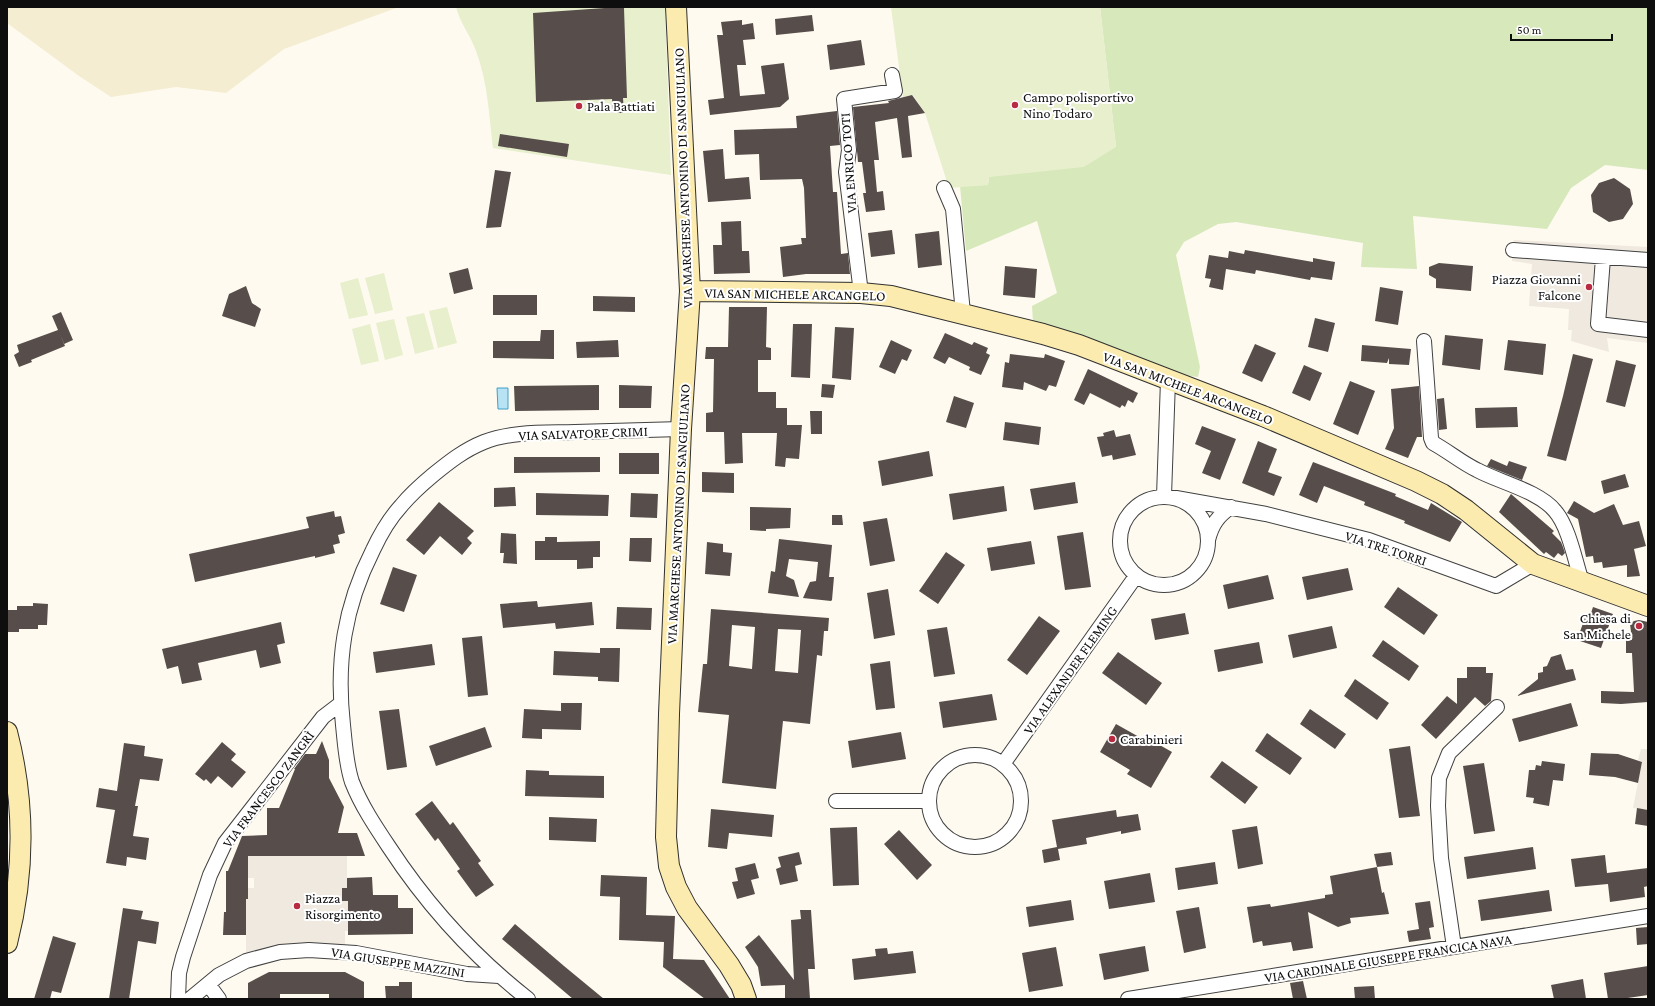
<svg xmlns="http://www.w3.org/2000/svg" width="1655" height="1006" viewBox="0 0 1655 1006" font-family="'Crimson Pro',serif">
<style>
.farmland{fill:#f4edd1}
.green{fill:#d7e8bb}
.pitch{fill:#e7efcc}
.plaza{fill:#efe9df}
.water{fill:#b7e3f4;stroke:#40a0c8}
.building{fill:#574e4b;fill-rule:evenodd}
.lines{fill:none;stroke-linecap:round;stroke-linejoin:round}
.minor-casing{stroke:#414141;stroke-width:16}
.secondary-casing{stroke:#303030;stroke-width:22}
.minor{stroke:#fff;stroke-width:14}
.secondary{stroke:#fcebae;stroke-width:20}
.poi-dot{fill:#b92b40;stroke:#fff;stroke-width:1.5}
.labels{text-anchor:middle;stroke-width:4;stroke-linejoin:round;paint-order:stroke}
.poi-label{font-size:14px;fill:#0e0e0e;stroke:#fff;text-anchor:start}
.street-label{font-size:14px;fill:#0e0e0e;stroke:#fff}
</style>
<rect width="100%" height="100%" fill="#fefaf0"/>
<path class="farmland" d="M7,7H399L284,49L226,93L176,87L111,97L79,76L7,23Z"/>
<path class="green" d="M1100,7H1648V170L1605,165L1571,188L1547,229L1413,216L1417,269L1361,267L1363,243L1236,222L1218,224L1184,242L1176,255L1200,367L1198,377L1181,375L1033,322L1032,306L1057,293L1037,221L966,251L960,186L988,185L989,177L1116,147Z"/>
<path class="pitch" d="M456,7H665L671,175L493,148C489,115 488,83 476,51C471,36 460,23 456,7Z
M891,7H1100L1116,147L1084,167L989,177L988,185L949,188L925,113L913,95L903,97Z
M384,273L393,310L375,314L365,278Z
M358,278L368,315L349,319L340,283Z
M447,307L457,343L438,348L429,311Z
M424,313L434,349L415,354L406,317Z
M394,319L403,355L385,360L376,323Z
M370,324L379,361L361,365L352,329Z"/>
<path class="plaza" d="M1514,240L1648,247V343L1607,338L1609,352L1571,341L1572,330H1568L1569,309L1529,306L1532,264L1512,261Z
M1641,749H1648V810L1633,808L1642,762L1638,760Z
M248,856H347V888H342V901H351L348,913V931H345V952L246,961V911L242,899H248V888H254V878H248Z"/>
<path class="water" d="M497,388H508V409H498Z"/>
<path class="building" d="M619,7L624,8L627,98H623L624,113H613L612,99L536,102L533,13Z
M812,15L814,31L776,35L775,19Z
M742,20V25L753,23L755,39L743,40L746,65H737L740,96L765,94L761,66L784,63L789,99L780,107L710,115L708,100L724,98L717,35H723L721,22Z
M861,40L865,65L830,70L827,45Z
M912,95L925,113L908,116L912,157L902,158L897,118L875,122L879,160H874L877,192L883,191L885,210L866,212L863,193H866L862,162H858L853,107L889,103L888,101Z
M837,111L840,145L830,146L833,192H837L841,254L848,253L850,274H806L783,277L780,247L802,244L801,238H806L804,188L802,179L760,180L759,154L735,155L734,130L797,128L796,116Z
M500,134L569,144L567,157L498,146Z
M723,149L725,179L749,177L751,199L708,202L703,151Z
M495,170L511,172L501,227L486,228Z
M1614,178L1630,189L1633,204L1623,219L1609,222L1593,212L1591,195L1599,183Z
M741,221L742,251H749L750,273L714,274L713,245H722L721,222Z
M892,230L895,254L871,257L868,233Z
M939,231L942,265L918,268L915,234Z
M1245,250L1313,262V258L1335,262L1332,280L1311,277L1310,280L1256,270L1255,274L1226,269L1223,290L1209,287L1211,279L1205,278L1209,255L1228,258L1229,251L1244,254Z
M1439,263L1473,266L1471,291L1436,288V279L1429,275V267Z
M1005,266L1037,269L1035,298L1003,295Z
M468,268L473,289L454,294L449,273Z
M246,286L252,303L261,309L255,327L222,316L229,294Z
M1380,287L1403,291L1398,325L1375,321Z
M493,295H537V315H493Z
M593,296L635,297V312L593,311Z
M729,307H767L766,347L771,348V360H758V392H776V408H787V425H802L799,459L786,458L785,467L775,466L777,433H742L743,463L725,464L724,432H706V413L713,412L714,359H705L706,347H728Z
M61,312L73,340L64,344L60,334L65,346L31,360L32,362L19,367L14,355L19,352L17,345L58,330L52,316Z
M1315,318L1335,323L1328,352L1308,347Z
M793,324H812L810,378L791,377Z
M835,327L854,328L851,380L832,378Z
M541,330H554V359L493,358V341H540Z
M945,333L972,345L974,342L988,348L986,353L990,355L981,375L969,370L970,367L949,357L945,364L933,358Z
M1445,335L1483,339L1480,370L1442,365Z
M618,340L619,357L577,358L576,342Z
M891,340L912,350L907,361L902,359L895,374L879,367Z
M1508,340L1546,344L1543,375L1504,370Z
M1255,344L1276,353L1262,382L1242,373Z
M1362,345L1411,349L1409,365L1389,364V358L1387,363L1361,361Z
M1010,354L1044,358L1045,354L1065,361L1056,387L1049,385L1046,391L1024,382L1023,390L1002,387L1005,362L1009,363Z
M1573,354L1593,359L1566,461L1547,456L1563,396Z
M1616,360L1636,365L1625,407L1606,402Z
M1304,365L1322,373L1310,401L1292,393Z
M1088,369L1138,393L1133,403L1128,400L1125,407L1122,405L1120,408L1090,393L1084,405L1074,400Z
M1350,381L1375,391L1358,435L1333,424Z
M822,384L835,385L833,398L821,397Z
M599,385V410L515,411L514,386Z
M619,385L652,386L651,408H619Z
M1419,386L1422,437H1417L1408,458L1385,449L1394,428L1391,389Z
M954,396L974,403L966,428L946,422Z
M1444,398L1447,429L1439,430L1437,399Z
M1517,407L1518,427L1476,428L1475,408Z
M810,411H822V434H811Z
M1005,422L1041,427L1039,445L1003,440Z
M1202,426L1236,439L1220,480L1202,473L1211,451L1195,444Z
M1114,430L1116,437L1130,434L1136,455L1113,460L1112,455L1102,457L1097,437L1104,436L1103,433Z
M1258,441L1277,449L1268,472L1282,477L1274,496L1242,483Z
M929,451L933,476L882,486L878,461Z
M619,453H659V474H619Z
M514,457H600V472L514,473Z
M1491,459L1507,466L1509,461L1527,467L1522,480L1487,466Z
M1313,462L1396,494L1395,496L1428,510L1431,503L1462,522L1450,542L1404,523L1405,521L1364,505L1365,502L1324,486L1317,503L1299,495Z
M702,472L734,473V493L702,492Z
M1625,474L1629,487L1604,494L1601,481Z
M1075,482L1078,503L1034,510L1030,489Z
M1004,486L1007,511L953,520L949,494Z
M515,487L516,506L494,507V488Z
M536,493L609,495L608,516L536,515Z
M631,493L658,494L657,518L630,517Z
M1511,494L1554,531L1552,533L1561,542L1563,547L1565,553L1562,556L1558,553L1554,558L1546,552L1544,554L1499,512Z
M1574,501L1594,513L1614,504L1623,525L1639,521L1646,546L1634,549L1640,576L1627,577V565L1603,568L1602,562L1594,563L1593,556L1586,557L1578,519L1567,513Z
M439,502L474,531L467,538L472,543L462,555L440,536L424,555L406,540Z
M750,507L791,508L790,528L766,529V531L750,530Z
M334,511L335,517L341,516L345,533L338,535L340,543L333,545L335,553L315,558V556L195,582L189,554L309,528L306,517Z
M832,515H842L843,525H832Z
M887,518L895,561L870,566L863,522Z
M1083,532L1091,587L1065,590L1057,536Z
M501,533L516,534L517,564L503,563L504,553H500Z
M545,537H557V542L600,541V557H593V568L577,569V560H535V541H545Z
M630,538H652L651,562L629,561Z
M779,539L832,545L829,577H834L832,600L831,601L803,598L810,582L816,581L818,562L789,559L786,576L794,580L799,597L768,593L771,571L775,572Z
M1031,541L1035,564L991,571L987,548Z
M707,542L723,544V552L732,553L730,576L705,574Z
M946,552L965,565L938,604L919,591Z
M393,567L417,575L404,612L380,604Z
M1348,568L1353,590L1307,600L1302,577Z
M1268,575L1274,599L1228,609L1223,585Z
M1398,587L1438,615L1424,635L1384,607Z
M888,589L895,635L874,639L867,593Z
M537,601L538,607L592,602L594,625L556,629L555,623L503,628L500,604Z
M33,603L48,604L47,625H38V629H19V632H7V610H17V606H33Z
M617,607L652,608L651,630L616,629Z
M1593,607L1613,614L1601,648L1577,640L1586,615L1590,616Z
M711,609L829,618L828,631H824L822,656L817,655L810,724L783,721L776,789L722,783L729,715L698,712L703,664H707ZM732,625L755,627L752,669L729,666ZM778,629L801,630L798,673L775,671Z
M1185,613L1189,634L1155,640L1151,619Z
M1039,616L1060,631L1027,675L1007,660Z
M1639,620L1648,622V702L1621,704L1601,703V691L1634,692L1632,653H1626V639L1632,640L1630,624L1634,621Z
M281,622L285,643L277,645L281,663L260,668L256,650L198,663L202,680L182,684L178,666L167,669L162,649Z
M1332,626L1337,648L1293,658L1288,635Z
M947,627L955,674L934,677L927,630Z
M482,636L488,695L468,697L462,638Z
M1383,640L1419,666L1409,681L1372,656Z
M1259,642L1263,663L1218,672L1214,650Z
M432,644L435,665L376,673L373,652Z
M600,648H620L619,682L598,681V677L553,675L554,651L600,653Z
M1118,652L1162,683L1146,705L1102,673Z
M1561,654L1566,670L1573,669L1576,680L1517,696L1538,679V673L1543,672V667L1547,666L1551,657Z
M890,661L895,708L876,710L870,664Z
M1467,667H1486V673H1493L1491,701L1485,706L1475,697L1436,739L1421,725L1447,696L1457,704V678H1467Z
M1355,679L1389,703L1377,720L1344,696Z
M992,694L997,720L943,728L939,702Z
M561,703H582L581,730L542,729V739L522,738L524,709L561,711Z
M1571,703L1578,726L1519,742L1512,719Z
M399,709L407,767L387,770L379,711Z
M1310,709L1346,734L1335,749L1300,724Z
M1116,724L1148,742L1149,739L1172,752L1151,788L1127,774L1130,770L1100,752Z
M485,727L492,747L436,766L429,746Z
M901,732L906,759L852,768L848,741Z
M1267,733L1302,758L1290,775L1255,751Z
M322,741L329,760V778L344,807L338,833H357L365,856H248V899H246V935H223L224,912H226V871H228L242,836L267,835V808H279L295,769H294L305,754H316Z
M222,742L236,754L231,760L246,772L232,788L218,776L211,784L206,779L204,781L195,774Z
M124,743L145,746L144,756L163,759L159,781L140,779L135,806H138L133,836L149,838L146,860L127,857L126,866L106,863L115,810L96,807L99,788L117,791Z
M1410,746L1420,816L1399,818L1389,749Z
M1591,753L1618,754L1642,762L1638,783L1615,777L1589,775Z
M1222,761L1258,787L1245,804L1210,777Z
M1542,761L1565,764L1563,781L1553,780L1549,806L1533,803L1534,798L1526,797L1529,770H1535L1536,765L1541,766Z
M1484,763L1495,831L1474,834L1463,766Z
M526,770L549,771V775L604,776V798L525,796Z
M432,801L450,825L453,822L481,861L478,863L494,885L476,897L457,871L460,869L438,838L435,841L415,814Z
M1637,808L1648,810V826L1635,824Z
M711,809L774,815L772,837L729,833L727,849L708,847Z
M1116,810L1117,817L1138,814L1141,830L1121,834V831L1086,838L1087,844L1058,849L1060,860L1044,863L1042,850L1057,847L1052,820Z
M549,817L597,819L596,842L549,840Z
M1257,826L1263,864L1238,869L1232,830Z
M857,827L859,885L833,886L830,828Z
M899,830L932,865L917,880L884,844Z
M1533,847L1536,869L1467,879L1464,857Z
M799,852L802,864L795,866L798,881L780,885L776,869L781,867L778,857Z
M1391,852L1393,865L1377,867L1374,854Z
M1605,855L1607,873L1648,868V886L1644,887L1645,897L1610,902L1608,884L1575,887L1571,859Z
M1215,862L1218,884L1178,890L1175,868Z
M755,863L759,878L751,880L755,894L737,899L732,882L738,881L735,868Z
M1377,867L1382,893L1384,892L1389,914L1350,918L1351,923L1338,927L1308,912L1313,948L1293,951L1291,942L1263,946L1262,941L1253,943L1247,907L1270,904L1271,907L1325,898V895L1333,894L1330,876Z
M1150,873L1155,902L1109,909L1104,881Z
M601,875L647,877L646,915L675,916L673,959L704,960L730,999H705L663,967L664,942L619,940L620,897L600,896Z
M372,877L373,895H398V908H413V934L348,935V901H342V888H347V878Z
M1549,890L1552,911L1481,921L1478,900Z
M1071,900L1074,920L1029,927L1026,907Z
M1430,901L1434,927L1429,928L1431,939L1409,942L1407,931L1419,929L1415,903Z
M1199,907L1206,948L1184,953L1176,911Z
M123,908L143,911L141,919L159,922L156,944L138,941L129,999H109Z
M800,910H811L815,969H808L810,999L785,998V985L761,986L758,967L745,947L759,935L794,980L791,920L801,919Z
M515,924L564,966L604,999H573L502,939Z
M1648,927V944L1637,945L1636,928Z
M53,936L76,943L61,993L52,991L50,999H34Z
M1145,946L1149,971L1104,980L1099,954Z
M1056,947L1063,986L1029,992L1022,953Z
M887,948L888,954L913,951L916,973L854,980L852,959L876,956L875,949Z
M1648,966V995L1621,999H1608L1604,973Z
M269,972H345L364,982V999H329V994H280V999H248V983Z
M1583,979L1586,999H1554L1551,985Z
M1303,981L1307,999H1293L1290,983Z
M399,982H412V999H386L385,986H399Z
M1374,986L1375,999H1355L1354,987Z"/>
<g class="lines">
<g class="minor-casing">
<path id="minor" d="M944,188L953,209L963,313
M1513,250L1648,260
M1603,258L1598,324L1648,330
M861,293L846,172L849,150L844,99L895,91L892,75
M1424,341L1431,438L1433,443C1448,451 1462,463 1477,470C1499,482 1539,491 1555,511C1569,527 1575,561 1582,582
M1164,496L1168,380
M1120 541a44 44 0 1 1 88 0a44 44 0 1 1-88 0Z
M1176,498L1266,514L1369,540L1496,586L1533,564
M1208,540C1212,524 1218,516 1231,507
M929 801a46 46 0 1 1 92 0a46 46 0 1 1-92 0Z
M1003,764L1136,576
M836,801H929
M1454,947L1441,858L1438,806L1439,778L1449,753L1497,707
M208,984L219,999
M178,999L179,973L183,957L210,875L225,843L323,717L340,704
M190,999L219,975L246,961L280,952L309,950L356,953L467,974L499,976
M528,999C473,956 427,905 389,847C375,826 361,805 352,782C346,764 345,744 343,725C336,662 344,607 373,550C380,535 389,519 401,506C410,495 421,485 433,475C449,462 464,450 484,442C512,431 546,433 575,432C611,431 646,430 681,429
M1128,999L1648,916"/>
</g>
<g class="secondary-casing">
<path id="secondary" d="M676,7L690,291L681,429L669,714L666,837L669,866L676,887L687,908L729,965L741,985L746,999
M690,291L861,293L891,296L1043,334L1079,345L1263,416L1416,481L1442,494L1466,510L1533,564L1648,606
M7,732C25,802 25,873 7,943"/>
</g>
<use href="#minor" class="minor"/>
<use href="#secondary" class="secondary"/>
</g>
<g class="poi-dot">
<circle cx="1015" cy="105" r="4"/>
<circle cx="579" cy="106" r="4"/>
<circle cx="1589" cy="287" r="4"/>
<circle cx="1639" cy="626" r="4"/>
<circle cx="1112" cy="739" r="4"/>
<circle cx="297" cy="906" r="4"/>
</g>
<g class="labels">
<g class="poi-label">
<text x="1023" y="102">Campo polisportivo<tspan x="1023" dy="16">Nino Todaro</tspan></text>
<text x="587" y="111">Pala Battiati</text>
<text x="1581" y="284" text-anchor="end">Piazza Giovanni<tspan x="1581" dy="16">Falcone</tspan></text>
<text x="1631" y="623" text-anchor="end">Chiesa di<tspan x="1631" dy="16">San Michele</tspan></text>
<text x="1120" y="744">Carabinieri</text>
<text x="305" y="903">Piazza<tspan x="305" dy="16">Risorgimento</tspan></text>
</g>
<g class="street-label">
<text transform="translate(848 163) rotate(-94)" y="5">VIA ENRICO TOTI</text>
<text transform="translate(683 178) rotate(-92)" y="5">VIA MARCHESE ANTONINO DI SANGIULIANO</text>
<text transform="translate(795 294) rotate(1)" y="5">VIA SAN MICHELE ARCANGELO</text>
<text transform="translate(1188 388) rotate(21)" y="5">VIA SAN MICHELE ARCANGELO</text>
<text transform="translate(583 433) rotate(-2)" y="5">VIA SALVATORE CRIMI</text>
<text transform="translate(678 514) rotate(-87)" y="5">VIA MARCHESE ANTONINO DI SANGIULIANO</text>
<text transform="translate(1386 548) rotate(18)" y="5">VIA TRE TORRI</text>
<text transform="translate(1070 670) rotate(-55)" y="5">VIA ALEXANDER FLEMING</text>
<text transform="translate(268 789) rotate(-53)" y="5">VIA FRANCESCO ZANGRÌ</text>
<text transform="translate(1388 958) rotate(-9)" y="5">VIA CARDINALE GIUSEPPE FRANCICA NAVA</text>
<text transform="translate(398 962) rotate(9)" y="5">VIA GIUSEPPE MAZZINI</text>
</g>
</g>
<rect width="1655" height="1006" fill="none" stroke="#0e0e0e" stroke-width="16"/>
<path d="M1511 34v6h101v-6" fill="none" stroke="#0e0e0e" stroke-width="2"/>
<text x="1517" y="34" font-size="12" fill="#0e0e0e" stroke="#ffffff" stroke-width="3" paint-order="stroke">50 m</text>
</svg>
